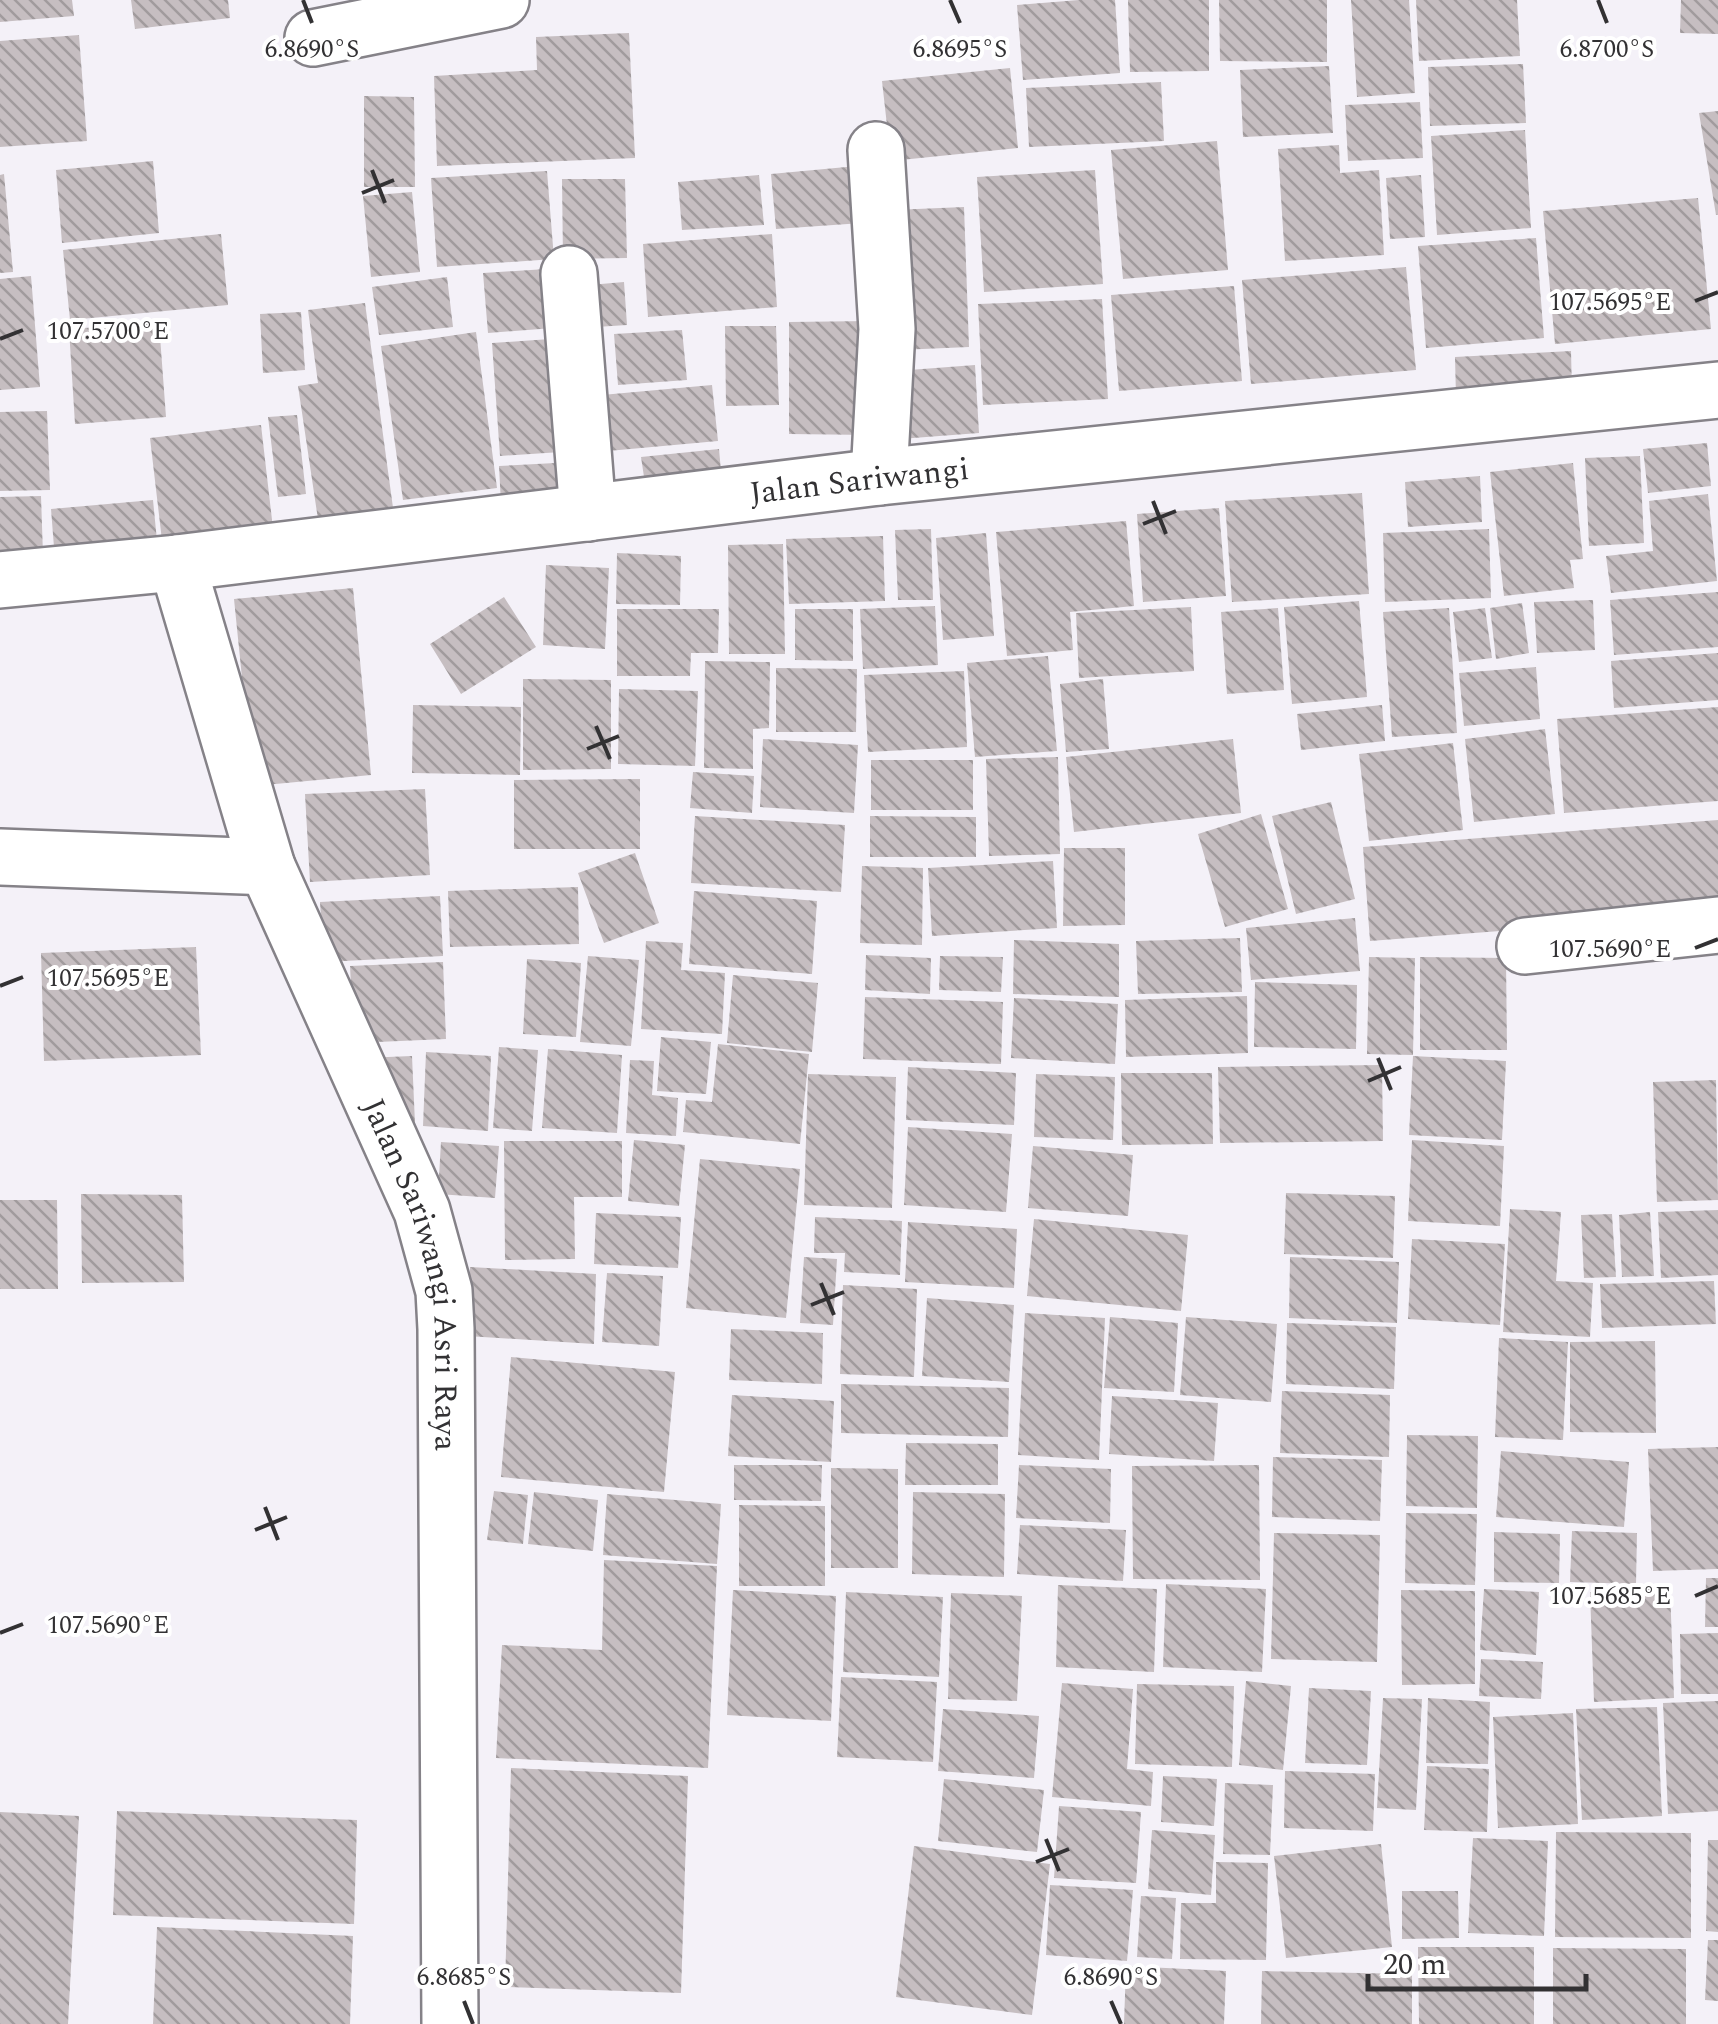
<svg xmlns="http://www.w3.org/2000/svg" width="1718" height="2024" viewBox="0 0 1718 2024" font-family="Spectral,serif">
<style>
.building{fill:url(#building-back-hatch)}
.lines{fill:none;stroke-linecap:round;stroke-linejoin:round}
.minor-casing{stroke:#858288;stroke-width:60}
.tertiary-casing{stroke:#858288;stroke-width:60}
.minor{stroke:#fff;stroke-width:55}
.tertiary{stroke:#fff;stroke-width:55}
.ticks{fill:none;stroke:#323133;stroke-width:4}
.labels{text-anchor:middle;stroke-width:8;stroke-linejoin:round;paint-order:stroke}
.street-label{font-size:32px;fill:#323133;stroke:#fff}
.ticks-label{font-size:25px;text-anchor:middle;fill:#323133;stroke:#fff;stroke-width:8;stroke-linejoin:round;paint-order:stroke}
</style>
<defs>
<pattern id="building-back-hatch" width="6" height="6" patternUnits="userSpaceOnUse" patternTransform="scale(2.5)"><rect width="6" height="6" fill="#c6bec1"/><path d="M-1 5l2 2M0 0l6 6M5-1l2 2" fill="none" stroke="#a19b9d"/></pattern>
</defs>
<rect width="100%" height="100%" fill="#f4f1f8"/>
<path class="building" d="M0,0H72L74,16L0,22Z
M131,0H228L230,18L135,29Z
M1079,0H1115L1120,73L1023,80L1017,5Z
M1128,0H1209V71L1130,72Z
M1219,0H1327V62L1220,61Z
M1351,0H1409L1415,93L1357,97Z
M1416,0H1517L1520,56L1419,61Z
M1681,0H1718V34L1680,33Z
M629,33L635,158L437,166L434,76L537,70L536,37Z
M79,35L87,141L0,147V41Z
M1523,64L1526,123L1430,126L1428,67Z
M1329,66L1333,133L1243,137L1240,70Z
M1010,68L1018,148L891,161L882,81Z
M1161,82L1164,141L1029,147L1026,88Z
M364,96L414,97L415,187H364Z
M1420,102L1423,158L1348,161L1345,105Z
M1718,111V215H1716L1699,113Z
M1525,130L1531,228L1437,235L1431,136Z
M1217,141L1228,270L1123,279L1111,150Z
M1339,145L1340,173L1379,170L1384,255L1285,261L1278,149Z
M153,161L159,233L62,243L56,170Z
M857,166L862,223L776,229L771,174Z
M1095,170L1103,284L984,292L977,177Z
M547,171L554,259L437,267L431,178Z
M4,174L13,272L0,273V175Z
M759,175L764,225L682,230L678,182Z
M1421,175L1425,237L1390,239L1386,178Z
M562,179H625L627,258L563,259Z
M412,192L420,272L371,277L363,196Z
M1698,198L1711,329L1555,344L1543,211Z
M964,207L969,347L899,350L893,210Z
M221,234L228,305L70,320L63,250Z
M772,234L777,307L648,317L643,244Z
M1536,238L1544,338L1426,348L1418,246Z
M1406,267L1416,370L1251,384L1242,280Z
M561,268L566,327L488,333L483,273Z
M31,276L40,387L0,390V279Z
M447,277L453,327L379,335L372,287Z
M624,282L627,325L581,328L578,286Z
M1234,286L1242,381L1119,391L1111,295Z
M1102,299L1108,399L983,405L978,304Z
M365,303L394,515L319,526L298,386L318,383L308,310Z
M301,312L305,370L263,373L260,314Z
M870,321L871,435L789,434V322Z
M159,323L166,417L75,424L69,329Z
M725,326H776L779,405L726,406Z
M682,330L687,380L618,385L614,334Z
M476,332L497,488L403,500L381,346Z
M550,339L576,451L500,456L492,343Z
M1571,351L1572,392L1456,397L1455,357Z
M975,365L979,433L900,439L896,371Z
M712,385L718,441L586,453L580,397Z
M47,411L50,490L0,491V412Z
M297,415L306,494L278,497L268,417Z
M261,425L274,537L163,549L150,438Z
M1707,443L1711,486L1648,493L1643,449Z
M719,449L722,482L646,490L641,457Z
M1640,456L1644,543L1589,546L1585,458Z
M574,462L577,498L501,504L499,466Z
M1573,463L1583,559L1570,560L1574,588L1504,596L1490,472Z
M1480,476L1482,522L1408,527L1405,482Z
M1362,493L1369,594L1232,602L1225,501Z
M1708,494L1717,581L1611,593L1606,556L1653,551L1649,501Z
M41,496L43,555L0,556V497Z
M153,500L158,551L55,560L51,509Z
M1219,508L1226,596L1143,602L1137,514Z
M1126,521L1134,606L1070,612L1073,650L1007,656L996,532Z
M931,529L933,600H898L895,530Z
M1489,529L1491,598L1385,602L1383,533Z
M986,533L994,636L943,640L936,538Z
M883,536L885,601L789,604L786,539Z
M783,544L785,654H729L728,545Z
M617,553L681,556L680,605L616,604Z
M546,565L609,568L605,649L543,645Z
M353,588L371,775L253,786L234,599Z
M1718,592V647L1614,655L1610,600Z
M504,597L536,647L461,694L430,644Z
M1593,600L1595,650L1537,653L1534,602Z
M1359,601L1367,697L1292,704L1284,607Z
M1522,603L1529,653L1496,659L1490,608Z
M935,606L938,665L863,669L860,609Z
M1191,607L1194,671L1079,678L1076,613Z
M1278,608L1284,690L1227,694L1221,612Z
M1449,608L1457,733L1392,737L1383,612Z
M1485,608L1492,658L1459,662L1453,612Z
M617,609H719L718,653H691L690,676H617Z
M795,609H853V661L795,660Z
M1718,653V700L1614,708L1611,661Z
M1048,656L1057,751L975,757L967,663Z
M705,661L770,662L769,728L753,729V769L704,768Z
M1536,667L1540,719L1464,726L1459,673Z
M776,668L857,669L856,732H776Z
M964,671L967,747L868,752L864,675Z
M523,679L611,680V769L523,770Z
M1103,679L1109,749L1066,752L1060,684Z
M619,689L698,691L695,766L618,764Z
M413,705L521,707L520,775L412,773Z
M1382,705L1385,741L1301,750L1297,714Z
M1718,707V801L1564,813L1557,719Z
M1545,729L1555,814L1474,822L1465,739Z
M763,739L858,745L854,813L760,807Z
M1233,739L1241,813L1074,832L1066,757Z
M1453,743L1463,830L1369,841L1359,754Z
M1058,757L1060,854L989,856L986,759Z
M871,760H973V810H871Z
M693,772L754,776L752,813L690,808Z
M640,779V849H514V780Z
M425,789L430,875L310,882L305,794Z
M1331,802L1355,899L1296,914L1272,816Z
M1261,814L1288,909L1225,927L1198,834Z
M695,816L845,825L841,892L691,883Z
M870,816L976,817V857H870Z
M1718,820V914L1370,941L1363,847Z
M1064,848H1125V925L1063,926Z
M635,853L659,923L604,943L578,873Z
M1053,861L1057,928L932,936L928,868Z
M862,866L923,868L922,945L860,943Z
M578,887L579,944L450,947L448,891Z
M694,891L817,901L812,974L689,964Z
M440,896L443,956L324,962L320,902Z
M1355,918L1360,971L1251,980L1246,928Z
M1240,938L1242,992L1138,994L1136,941Z
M1014,940L1119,944V997L1013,994Z
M646,941L683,943L681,970L725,973L722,1034L641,1029Z
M196,947L201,1055L44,1061L41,953Z
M866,955L931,958L930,994L865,990Z
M588,956L639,960L631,1046L580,1042Z
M940,956L1003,957L1001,992L939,990Z
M1369,957L1415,958L1413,1055L1367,1054Z
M1420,957L1506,958L1507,1050H1420Z
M527,959L581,963L576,1037L523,1034Z
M443,962L446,1039L354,1043L350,966Z
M733,975L818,983L812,1052L727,1043Z
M1255,982L1357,985L1356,1049L1254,1047Z
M1247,996L1248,1053L1126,1057L1125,1000Z
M865,997L1003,1002L1001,1064L863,1059Z
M1014,998L1118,1004L1115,1064L1011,1058Z
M661,1037L711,1042L706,1094L657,1091Z
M718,1044L809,1054L800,1144L683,1132L686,1100L712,1102Z
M499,1047L538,1050L532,1131L493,1128Z
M548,1049L622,1055L617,1133L542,1128Z
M426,1052L491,1056L488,1131L423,1126Z
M412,1056L415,1124L394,1125L363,1058Z
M1413,1056L1506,1061L1502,1140L1409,1135Z
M630,1060L654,1061L652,1095L678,1098L676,1136L626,1133Z
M1382,1065L1383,1141L1220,1143L1218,1067Z
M908,1067L1016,1073L1014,1125L906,1120Z
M1121,1073H1212L1213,1144L1122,1145Z
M808,1074L896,1077L892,1208L804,1205Z
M1036,1074L1115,1077L1113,1140L1034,1137Z
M1716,1080L1718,1200L1657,1202L1653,1082Z
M908,1127L1012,1134L1006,1212L904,1205Z
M634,1140L685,1145L679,1206L628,1201Z
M1412,1140L1504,1146L1500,1226L1408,1221Z
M504,1141H622V1197H574L575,1259L505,1260Z
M441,1142L499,1146L495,1198L438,1194Z
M1033,1146L1133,1155L1128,1216L1028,1208Z
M700,1159L800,1169L786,1318L686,1308Z
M1286,1193L1395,1196L1393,1258L1284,1254Z
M81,1194L182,1195L184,1282L82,1283Z
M0,1200H57L58,1289H0Z
M1510,1209L1561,1212L1556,1281L1593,1283L1590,1337L1503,1332Z
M1718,1210V1275L1661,1278L1658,1212Z
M1650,1212L1654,1276L1622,1277L1619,1215Z
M596,1213L681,1217L678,1268L594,1264Z
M1612,1214L1616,1277L1584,1278L1581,1215Z
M815,1217L902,1221L900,1275L844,1272L845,1253H814Z
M1034,1219L1188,1235L1181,1311L1027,1296Z
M908,1222L1017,1229L1014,1288L905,1282Z
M1412,1239L1505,1244L1500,1325L1408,1319Z
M804,1257L837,1259L833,1325L800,1323Z
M1290,1257L1399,1262L1397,1323L1289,1318Z
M470,1267L596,1274L594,1344L467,1336Z
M607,1273L663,1276L659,1346L602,1342Z
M1714,1281L1716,1324L1602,1328L1600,1284Z
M843,1285L917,1289L914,1377L840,1374Z
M927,1298L1014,1305L1009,1382L922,1376Z
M1025,1313L1105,1318L1099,1460L1018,1455Z
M1110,1317L1178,1323L1174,1392L1104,1388Z
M1186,1317L1277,1324L1271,1402L1180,1395Z
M1287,1323L1396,1327L1394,1389L1286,1384Z
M731,1329L823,1333L822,1384L729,1380Z
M1499,1338L1568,1342L1563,1440L1495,1437Z
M1655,1341L1656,1433L1570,1432V1342Z
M511,1357L675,1372L664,1492L501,1477Z
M841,1384L1009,1388L1008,1437L841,1433Z
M1282,1391L1390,1395L1389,1457L1280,1453Z
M732,1395L834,1401L831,1462L728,1456Z
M1112,1396L1218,1403L1214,1461L1109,1454Z
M1407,1435L1478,1436L1477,1508L1406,1506Z
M906,1443L998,1444V1485H905Z
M1718,1447V1569L1653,1571L1648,1449Z
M1501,1451L1629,1462L1624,1527L1496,1517Z
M1273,1457L1382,1460L1380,1521L1272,1517Z
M734,1465H822L821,1501L734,1500Z
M1019,1465L1111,1469L1110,1523L1016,1518Z
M1259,1465L1260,1580L1133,1579L1132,1466Z
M831,1468L898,1469V1568H831Z
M494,1491L528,1495L523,1544L487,1540Z
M534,1492L598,1500L593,1551L528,1544Z
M913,1492L1005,1494L1004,1577L912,1574Z
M607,1494L721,1504L717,1564L603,1555Z
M739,1505L825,1506V1586H739Z
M1406,1513L1477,1514L1475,1585L1405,1583Z
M1020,1525L1126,1530L1123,1581L1017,1574Z
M1572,1531L1637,1533L1636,1584L1570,1582Z
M1494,1532L1560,1534L1559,1583L1494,1582Z
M1274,1533L1380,1535L1377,1662L1271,1659Z
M604,1560L717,1566L708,1768L496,1758L502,1645L602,1650Z
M1706,1578H1718V1627H1705Z
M1166,1584L1266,1589L1262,1672L1163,1667Z
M1058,1585L1157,1589L1154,1672L1056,1667Z
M1670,1588L1674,1698L1594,1702L1590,1592Z
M1484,1589L1539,1592L1536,1655L1480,1650Z
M733,1590L836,1596L831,1721L727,1715Z
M1401,1590L1475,1591V1684L1402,1685Z
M846,1592L943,1597L939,1677L843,1672Z
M951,1593L1022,1596L1017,1701L948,1699Z
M1718,1633V1694H1681L1680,1634Z
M1481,1659L1543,1662L1541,1699L1479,1696Z
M841,1677L937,1682L933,1762L837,1757Z
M1246,1681L1291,1686L1283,1770L1239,1765Z
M1062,1683L1133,1689L1127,1769L1153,1772L1151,1806L1052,1797Z
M1137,1684L1234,1686L1232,1767L1135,1764Z
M1309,1688L1371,1691L1367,1765L1305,1763Z
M1383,1698L1422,1699L1416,1810L1377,1808Z
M1428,1698L1490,1702L1488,1764L1426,1763Z
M1718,1701V1811L1668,1814L1663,1703Z
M1657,1707L1662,1816L1582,1820L1576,1709Z
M943,1709L1039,1716L1034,1778L938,1771Z
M1573,1713L1578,1824L1498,1828L1493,1717Z
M1427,1766L1489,1769L1487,1832L1424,1830Z
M511,1768L688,1776L681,1993L505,1987Z
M1285,1771L1375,1774L1373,1831L1284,1828Z
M1163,1776L1217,1779L1214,1826L1161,1822Z
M944,1779L1044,1790L1037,1852L938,1841Z
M1225,1783L1273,1785L1270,1855L1223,1854Z
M1059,1806L1141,1812L1136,1883L1054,1878Z
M117,1811L357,1820L354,1924L113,1915Z
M0,1812L79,1816L68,2024H0Z
M1152,1830L1215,1835L1211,1895L1148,1889Z
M1556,1832L1691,1833V1938L1555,1937Z
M1473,1838L1548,1841L1544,1936L1468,1933Z
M1708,1840H1718V1932L1706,1931Z
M1381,1844L1392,1947L1286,1958L1274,1856Z
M914,1846L1050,1864L1032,2015L896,1997Z
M1216,1862L1268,1863L1266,1960L1180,1959L1181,1903H1216Z
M1050,1885L1133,1890L1127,1961L1046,1955Z
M1402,1891H1458L1459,1938L1402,1939Z
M1141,1896L1176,1898L1172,1959L1137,1957Z
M157,1927L353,1936L350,2024H153Z
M1708,1940H1718V2001L1705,2000Z
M1418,1947H1534V2024H1419Z
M1553,1948L1686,1949V2024H1553Z
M1126,1966L1226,1971L1224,2024H1124Z
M1262,1971L1412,1974V2024H1261Z"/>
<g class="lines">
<g class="minor-casing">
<g id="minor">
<path d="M313,38L501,0"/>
<path d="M876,150L887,329L879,477"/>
<path d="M569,274L588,513"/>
<path id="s1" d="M177,563L267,867L422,1211L444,1291L446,1329L450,2024"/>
<path d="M0,857L267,867"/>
<path d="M1525,946L1718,925"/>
</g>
</g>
<g class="tertiary-casing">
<g id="tertiary">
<path id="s2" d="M0,580L177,563L879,477L1718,390"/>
</g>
</g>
<use href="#minor" class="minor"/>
<use href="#tertiary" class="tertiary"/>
</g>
<path class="ticks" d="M303,0L312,23M950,0L960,23M1598,0L1607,23M372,170L385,203M362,193L394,180M1695,301L1718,292M0,339L23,330M1153,501L1166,534M1143,524L1176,511M596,726L610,759M587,749L619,736M1695,948L1718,939M0,986L23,977M1378,1058L1391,1090M1368,1081L1401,1067M821,1283L834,1315M811,1305L844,1292M265,1507L278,1540M255,1530L287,1517M1695,1596L1718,1586M0,1633L23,1624M1046,1839L1059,1871M1036,1862L1069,1849M464,2001L473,2024M1111,2001L1121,2024"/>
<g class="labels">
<g class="street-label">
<text dy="11" stroke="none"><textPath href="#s2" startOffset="865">Jalan Sariwangi</textPath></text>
<text dy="11" stroke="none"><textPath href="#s1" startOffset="755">Jalan Sariwangi Asri Raya</textPath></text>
</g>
</g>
<g class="ticks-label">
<text x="312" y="57">6.8690°S</text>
<text x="960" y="57">6.8695°S</text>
<text x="1607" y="57">6.8700°S</text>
<text x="1610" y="310">107.5695°E</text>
<text x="108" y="339">107.5700°E</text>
<text x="1610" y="957">107.5690°E</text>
<text x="108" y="986">107.5695°E</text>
<text x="1610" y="1604">107.5685°E</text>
<text x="108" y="1633">107.5690°E</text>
<text x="464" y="1985">6.8685°S</text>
<text x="1111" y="1985">6.8690°S</text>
</g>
<path d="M1368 1974v15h218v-15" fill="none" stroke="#323133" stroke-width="5"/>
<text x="1383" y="1974" font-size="30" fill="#323133" stroke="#ffffff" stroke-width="8" paint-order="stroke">20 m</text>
</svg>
